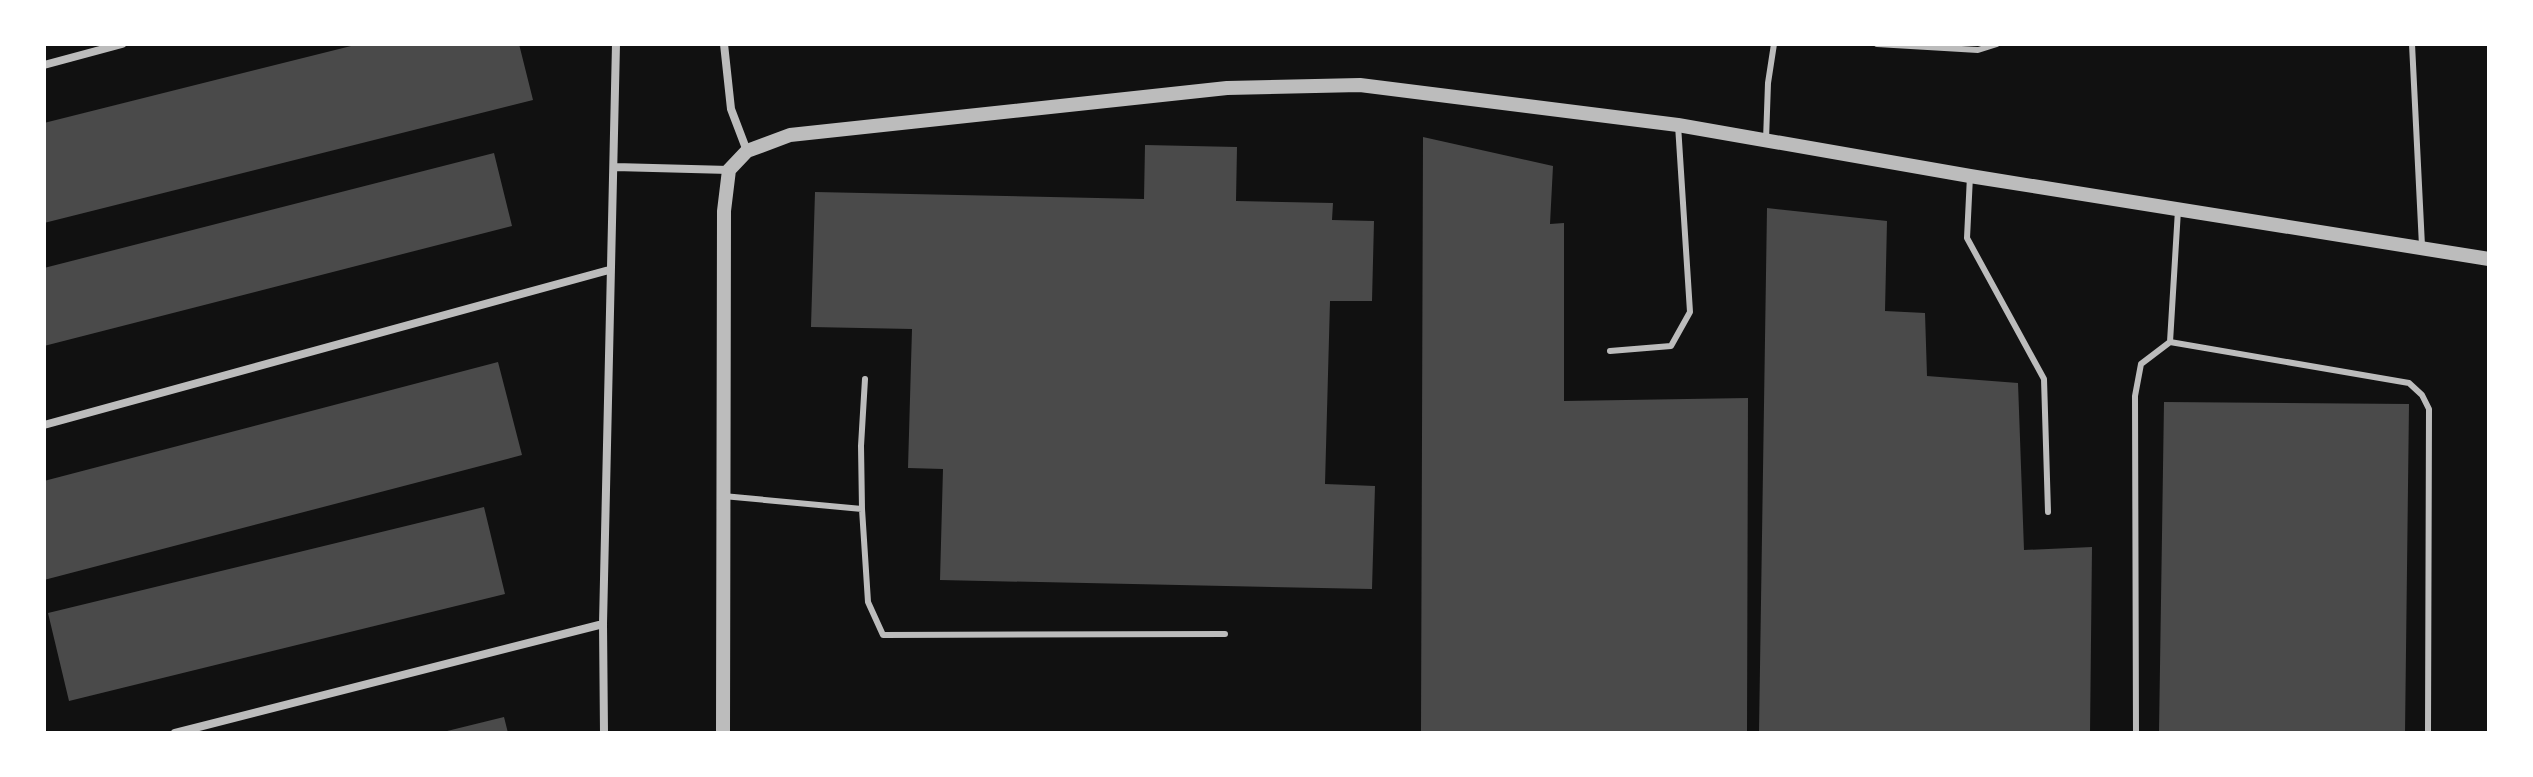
<svg xmlns="http://www.w3.org/2000/svg" width="2533" height="777" viewBox="0 0 2533 777" font-family="Overpass,sans-serif">
<style>
.building{fill:#4a4a4a}
.lines{fill:none;stroke-linecap:round;stroke-linejoin:round}
.service{stroke:#bcbcbc;stroke-width:6}
.minor{stroke:#bcbcbc;stroke-width:8}
.tertiary{stroke:#bcbcbc;stroke-width:14}
</style>
<rect width="100%" height="100%" fill="#111"/>
<path class="building" d="M359,44H519L533,100L44,223V123Z
M1423,137L1553,166L1550,224L1564,223V401L1748,398L1747,733H1421Z
M1145,145L1237,147L1236,201L1333,203L1332,220L1374,221L1372,301H1330L1325,484L1375,486L1372,589L940,580L943,469L908,468L912,329L811,327L815,192L1144,199Z
M494,153L512,226L44,346V268Z
M1767,208L1887,221L1885,311L1925,313L1927,376L2018,383L2024,550L2092,547L2090,733H1759Z
M498,362L522,455L44,580V481Z
M2164,402L2409,404L2405,733H2159Z
M484,507L505,594L69,701L48,613Z
M504,717L508,733H443V732Z"/>
<g class="lines">
<path class="service" d="M1877,44L1978,50L1997,44
M2412,44L2422,246
M1766,140L1768,83L1774,44
M1970,176L1967,238L2044,379L2048,512
M2170,342L2178,210
M1610,351L1671,346L1690,312L1678,125
M723,496L862,509L861,446L865,379
M862,509L868,602L883,635L1225,634
M2136,733L2135,396L2141,364L2170,342L2409,383L2422,395L2429,409L2428,733"/>
<path class="minor" d="M724,44L731,109L747,151
M44,65L122,44
M615,167L729,170
M44,425L609,270
M175,733L603,624
M604,733L603,624L616,44"/>
<path class="tertiary" d="M723,733L724,211L729,170L747,151L790,135L1227,88L1360,85L1678,125L1970,176L2489,259"/>
</g>
<rect width="2533" height="777" fill="none" stroke="#ffffff" stroke-width="92"/>
</svg>
